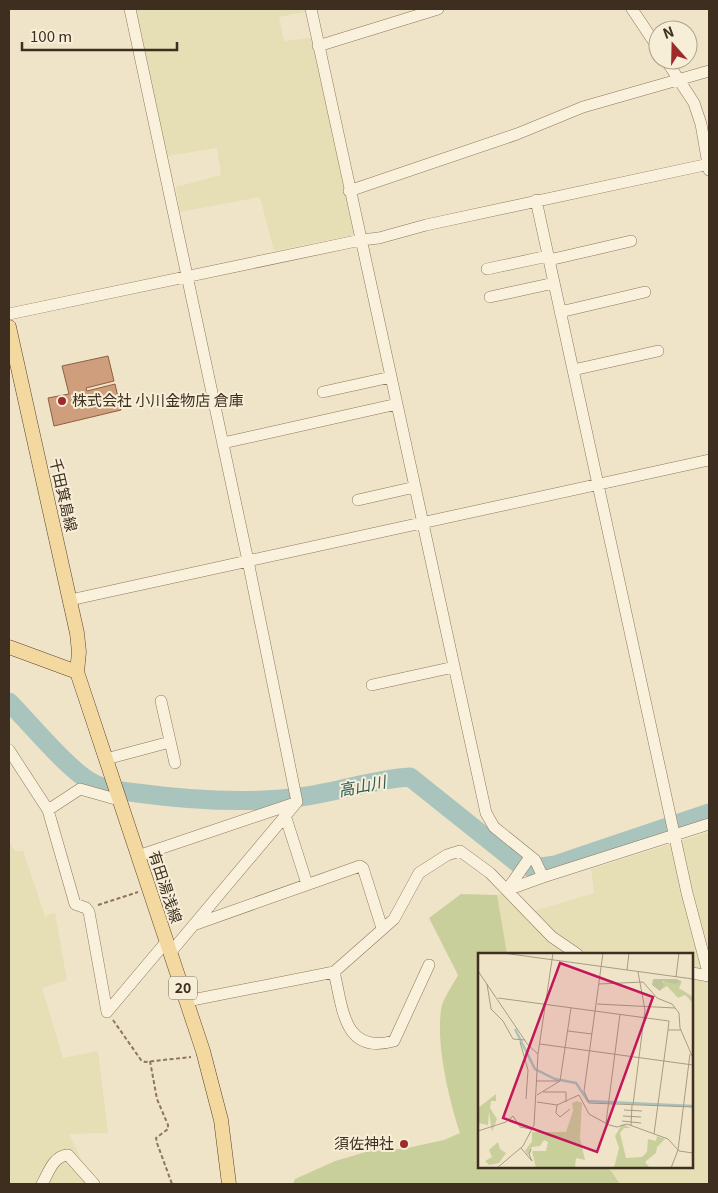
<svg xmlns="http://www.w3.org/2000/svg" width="718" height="1193" viewBox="0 0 718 1193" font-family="Georgia,'Noto Sans JP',serif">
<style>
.farmland{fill:#e6deb5}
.green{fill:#c9cf9b}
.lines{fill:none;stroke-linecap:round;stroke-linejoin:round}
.river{stroke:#a9c4bc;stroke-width:19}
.building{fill:#cf9f7d;stroke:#8d5f41}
.minor-casing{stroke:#8d765c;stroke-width:12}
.major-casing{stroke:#5b4430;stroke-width:15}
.path{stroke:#8d765c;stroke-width:2;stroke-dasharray:4 2.5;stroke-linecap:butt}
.minor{stroke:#faf1dc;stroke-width:11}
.major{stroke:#f3d9a0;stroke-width:14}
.poi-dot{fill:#9e2a2b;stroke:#f7eed8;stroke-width:2}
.labels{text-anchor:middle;stroke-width:4;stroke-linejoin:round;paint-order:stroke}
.shield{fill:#f7eed8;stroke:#756857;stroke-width:1}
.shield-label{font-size:14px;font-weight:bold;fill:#3d2e20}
.poi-label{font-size:15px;fill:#3d2e20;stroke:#f7eed8;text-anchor:start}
.street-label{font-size:15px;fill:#3d2e20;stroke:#f7eed8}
.water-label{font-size:16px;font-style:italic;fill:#2f5d5a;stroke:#f7eed8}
.inset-river{fill:none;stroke:#a9c4bc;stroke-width:2.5}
.inset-road{fill:none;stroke:#a89b85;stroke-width:1}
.view{fill:#c2185b;fill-opacity:0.15;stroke:#c2185b;stroke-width:2.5}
.inset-edge{fill:none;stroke:#3d2e20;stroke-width:2.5}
</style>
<rect width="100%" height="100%" fill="#f0e4c8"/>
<path class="farmland" d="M136,9H304L305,12L279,17L284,41L312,38L354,235L274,251L260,197L180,212L176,187L221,175L217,148L167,156Z
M709,832V1184H611L599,1167H692V954H506L497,895L504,892L527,913L594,893L591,869Z
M9,841L15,851H23L45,916L55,913L67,980L42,988L63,1058L98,1051L108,1133L69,1134L93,1184H9Z"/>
<path class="green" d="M461,894L497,895L507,954H479V1167H605L611,1171L620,1184H293L295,1179L335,1161L366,1152L407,1148L444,1140L460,1133C449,1099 436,1046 441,1010C442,999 453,985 458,975L429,918Z"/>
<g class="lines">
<path class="river" d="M9,702C28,721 71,773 93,783C106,790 122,791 137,793C189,800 254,804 307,796C342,791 375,779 410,777L519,864L534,868L555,865L709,813"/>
</g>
<path class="building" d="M108,356L114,381L86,388L87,391L115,384L121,410L54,426L48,398L69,394L62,366Z"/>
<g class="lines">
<g class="minor-casing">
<path id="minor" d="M130,9L248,561L297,802L170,953
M311,9L486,813L494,827L535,860L543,877
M632,9L658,48
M318,46L438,9
M666,60L694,103L701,124L709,170
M349,191L517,134L583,107L709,71
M536,200L687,893L709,976
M549,260L631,241
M487,269L548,256
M490,297L554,283
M560,312L645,292
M9,314L361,240L379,238L426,225L709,164
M573,370L658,351
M323,392L391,377
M223,443L397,404
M358,500L415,487
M70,600L709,460
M372,685L454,667
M161,701L175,763
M9,750L48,810L75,904L86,908L89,912L107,1012
M106,759L170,742
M48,810L80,789L119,800
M284,812L307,884
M138,856L295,803
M530,857L507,890L543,877L709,824
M196,924L360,866L363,868L382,928
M334,972C343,1008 343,1055 394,1041L429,965
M692,973L709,976
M187,1001L334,972L394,919L419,873L447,855L460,851L490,873L552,937L577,954
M107,1012L166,942
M42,1184C49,1172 53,1156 68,1155L94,1184"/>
</g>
<g class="major-casing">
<path id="major" d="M9,327L77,633L79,652L77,672L203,1051L221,1120L229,1184
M9,647L77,672"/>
</g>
<path class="path" d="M98,905L138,892
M113,1020L141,1060L145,1062L191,1057
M150,1061L157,1099L168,1125V1129L156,1138L157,1143L172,1184"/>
<use href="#minor" class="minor"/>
<use href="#major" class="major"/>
</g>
<g class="poi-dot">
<circle cx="62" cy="401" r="5"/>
<circle cx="404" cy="1144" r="5"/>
</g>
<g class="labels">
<rect class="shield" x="169" y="976.5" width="28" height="23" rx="4"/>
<g class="shield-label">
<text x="183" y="993">20</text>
</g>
<g class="poi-label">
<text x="72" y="406">株式会社 小川金物店 倉庫</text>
<text x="394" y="1149" text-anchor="end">須佐神社</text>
</g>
<g class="street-label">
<text transform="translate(63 495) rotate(77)" y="5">千田箕島線</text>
<text transform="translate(165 887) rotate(72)" y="5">有田湯浅線</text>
</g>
<g class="water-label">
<text transform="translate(362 786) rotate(-11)" y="6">高山川</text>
</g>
</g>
<g transform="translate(478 953)">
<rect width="215" height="215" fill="#f0e4c8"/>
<path d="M204,28L201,35L215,44V50L207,42L200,45L189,33L182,37L186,33L183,29ZM18,141V148H13L12,155L19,166L14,179L11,159L10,172L0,170V155ZM99,148L104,150L102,185L107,207L98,205L97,215H58L54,198H68L70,189L66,187L62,193L54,194L50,202L47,198L54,188V179H88L95,158L94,150ZM144,171L153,175H146L142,180L148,205L164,204L169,199L170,186L178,188L179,183L187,186L179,194L178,200L167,209L172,215H136L141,195L137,183ZM20,189L22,196L28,200L21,210L11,212L7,208L14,204L11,197Z" fill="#c9cf9b"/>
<path d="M175,26H198L203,28L197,31L184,28L186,33L182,38L174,32Z" fill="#bfc49a"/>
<path class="inset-river" d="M37,76L57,116L77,126L98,130L110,148L215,153"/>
<path class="inset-road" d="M25,0L215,26M149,17L151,0M0,18L50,92L60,101M198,24L201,0M9,31L13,56L25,68L35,86L47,87M121,31L165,29L179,45L194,51L201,60L202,75L215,105M20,45L191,68L190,77H203M119,51L197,55M90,78L114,81M42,89L50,117L48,146M62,91L215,112M59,128H81M65,139H88V149M59,142L82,128L93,55M59,149L79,152L101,142L111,161L131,172L139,174L149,171L190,186L201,198L215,200M111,150L106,138L125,0M111,150L215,154M79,152L78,160L82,164L92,156M155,152L167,57L160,19M146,157L164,158M145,163L163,164M144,168L163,170M128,170L142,61M153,173L154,152M0,178L28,169L35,163L42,174L53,176M176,181L190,77M43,195L54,208L51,201L53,196M19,215L45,193L56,172L60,101L75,0M193,215L200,197L212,101"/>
<path class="view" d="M82,10L175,44L119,199L25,165Z"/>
<rect width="215" height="215" class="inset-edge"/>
</g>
<rect width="718" height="1193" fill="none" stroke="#3d2e20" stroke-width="20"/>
<g transform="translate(673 45) rotate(340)"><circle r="24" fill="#f7eed8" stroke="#ada18e"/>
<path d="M0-4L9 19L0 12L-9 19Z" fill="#9e2a2b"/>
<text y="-8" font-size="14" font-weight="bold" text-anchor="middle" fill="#3d2e20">N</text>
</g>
<path d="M22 42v8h155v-8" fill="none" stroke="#3d2e20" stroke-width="2.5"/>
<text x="30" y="42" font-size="15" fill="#3d2e20" stroke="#f7eed8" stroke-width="4" paint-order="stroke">100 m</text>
</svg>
